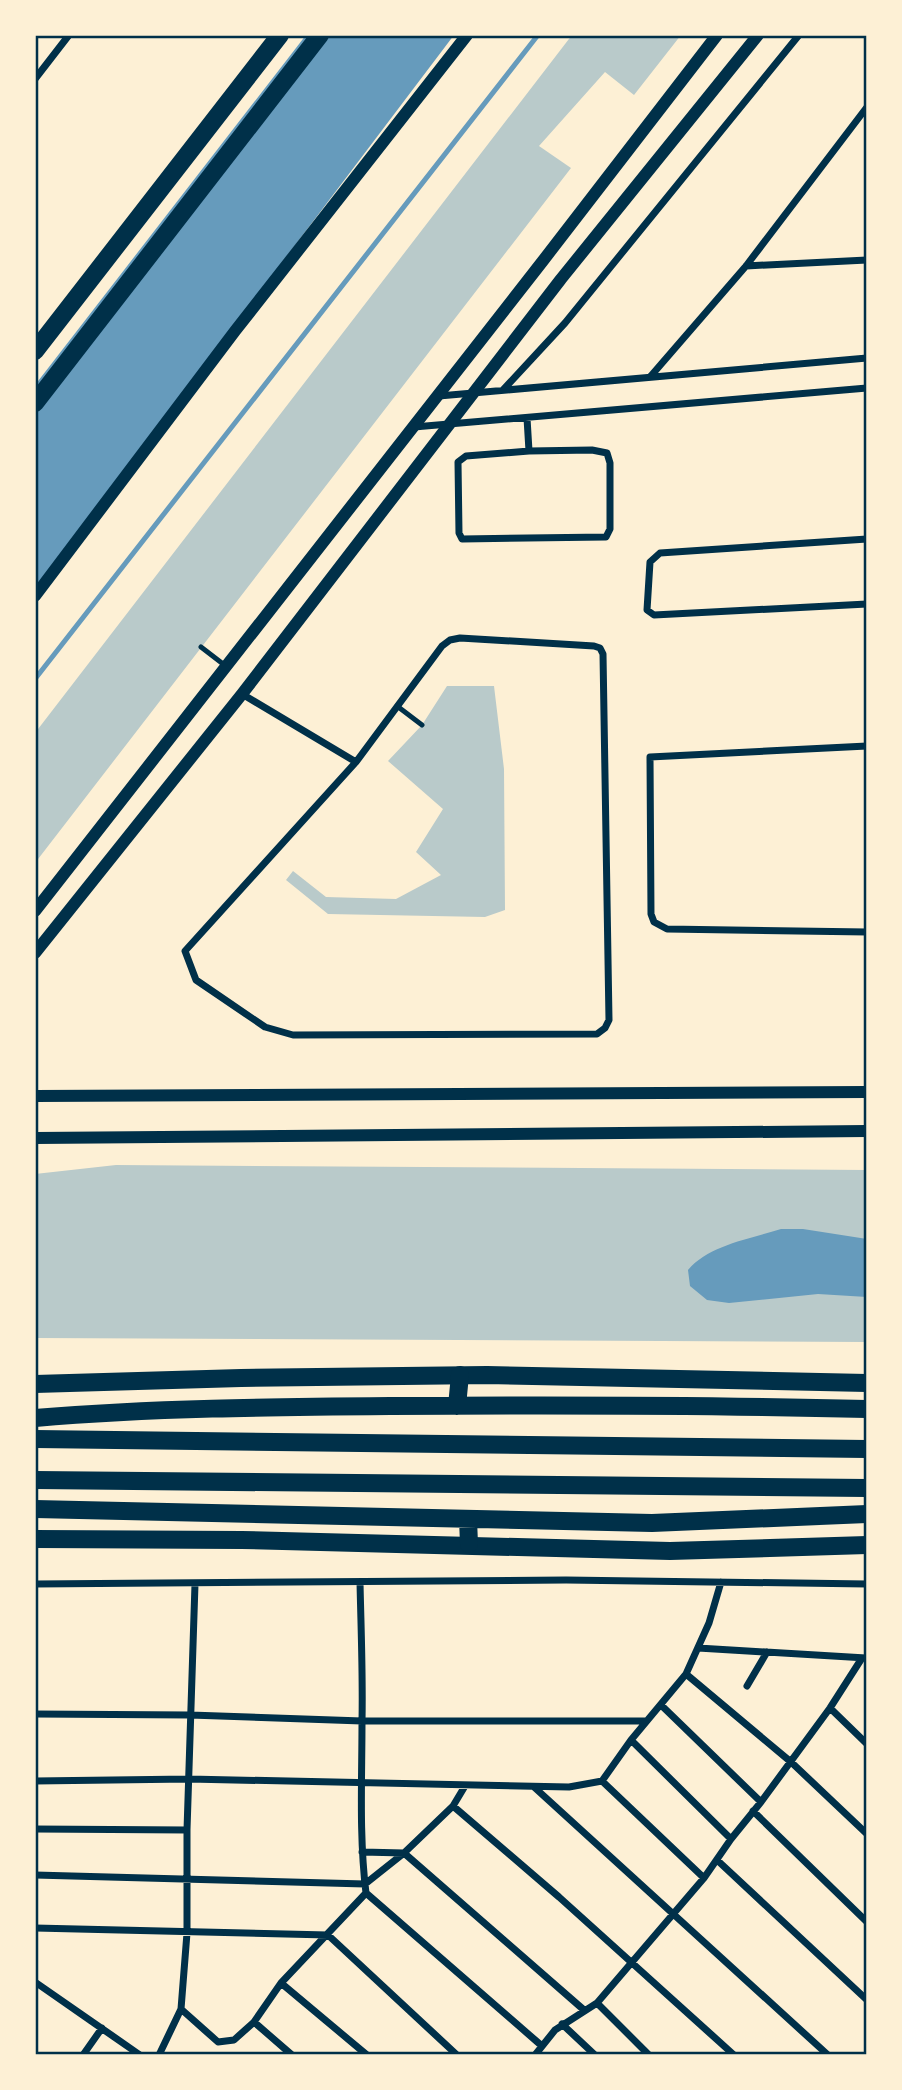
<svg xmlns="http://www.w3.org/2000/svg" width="902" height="2090" viewBox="0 0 902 2090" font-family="Barlow,sans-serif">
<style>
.green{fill:#b9caca}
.water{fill:#669bbc}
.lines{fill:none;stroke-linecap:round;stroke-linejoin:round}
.stream{stroke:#669bbc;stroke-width:5}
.service{stroke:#003049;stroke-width:5}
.minor{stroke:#003049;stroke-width:7}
.tertiary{stroke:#003049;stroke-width:12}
.trunk{stroke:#003049;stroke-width:18}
.motorway{stroke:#003049;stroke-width:18}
.neatline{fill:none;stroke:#003049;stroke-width:2.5}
</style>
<rect width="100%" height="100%" fill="#fdf0d5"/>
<path class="green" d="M572,35H681L634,95L605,72L539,146L571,168L35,863V733Z
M447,686H494L504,769L505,910L485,917L328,914L286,880L293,871L326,897L396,899L441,875L416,852L443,809L388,761L422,725Z
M116,1165L867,1170V1342L35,1338V1174Z"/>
<path class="water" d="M306,35H454L35,589V385Z
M781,1229H803L867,1239V1297L818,1294L729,1303L707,1300L690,1286L688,1270C709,1245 750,1239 781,1229Z"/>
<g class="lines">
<path class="stream" d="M35,679L538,35"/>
<path class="service" d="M201,647L227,667
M397,706L422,725"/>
<path class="minor" d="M35,79L69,35
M746,266L867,260
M650,377L746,266L867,107
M503,390L565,323L799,35
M439,396L867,358
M527,418L529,451L466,456L458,462L459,533L462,539L606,537L610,529V463L607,453L592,450L529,451
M414,427L867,388
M867,539L660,553L650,562L647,610L654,615L867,604
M460,638L594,646L600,648L603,654L609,1020L605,1028L597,1034L293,1035L265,1027L196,980L185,951L356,762L442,646L450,640Z
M242,694L356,762
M867,746L650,757L651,914L654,922L667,929L867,932
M360,1582C361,1629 363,1675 362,1722C362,1779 359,1836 366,1893L542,2046
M35,1584L566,1580L867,1584
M698,1648L866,1658
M686,1674L791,1762L867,1834
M747,1686L767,1652
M661,1705L761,1802
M830,1708L867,1744
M35,1714L190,1715L362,1721H646
M631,1740L731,1839
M35,1781L189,1779L569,1787L602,1781L631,1740L686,1674L709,1623L721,1582
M602,1781L704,1878
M534,1787L828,2055
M453,1806L559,1897L734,2055
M753,1811L867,1922
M35,1829L187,1830
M362,1852L404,1853L453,1806L465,1786
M717,1860L867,2000
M35,1875L365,1884L404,1853L584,2010
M35,1928L328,1935L457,2055
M35,1982L140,2055
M281,1983L367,2055
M597,2003L649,2055
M181,2009L218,2042L234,2040L254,2022
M562,2024L595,2055
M83,2055L102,2028
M159,2055L181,2009L187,1933V1830L195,1584
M292,2055L254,2022L281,1983L366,1893
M535,2055L555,2030L597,2003L704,1878L731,1839L761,1802L830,1708L862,1658"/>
<path class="tertiary" d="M35,596L235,331L467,35
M35,911L542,262L717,35
M35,953L242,694L561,279L758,35
M35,1096L867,1092
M35,1138L867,1131"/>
<path class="trunk" d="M35,1384L241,1378L487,1375L867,1383
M35,1539L242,1540L670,1551L867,1545"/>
<path class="motorway" d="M35,351L280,35
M35,403L320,35
M457,1406L460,1375
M35,1418C153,1408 271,1407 390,1406C549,1405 708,1405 867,1409
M35,1439L867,1449
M35,1480L867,1488
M35,1509L652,1523L867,1514
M468,1519L469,1544"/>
</g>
<rect width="902" height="2090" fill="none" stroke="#fdf0d5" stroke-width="74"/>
<rect x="37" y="37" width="828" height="2016" class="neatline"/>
</svg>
